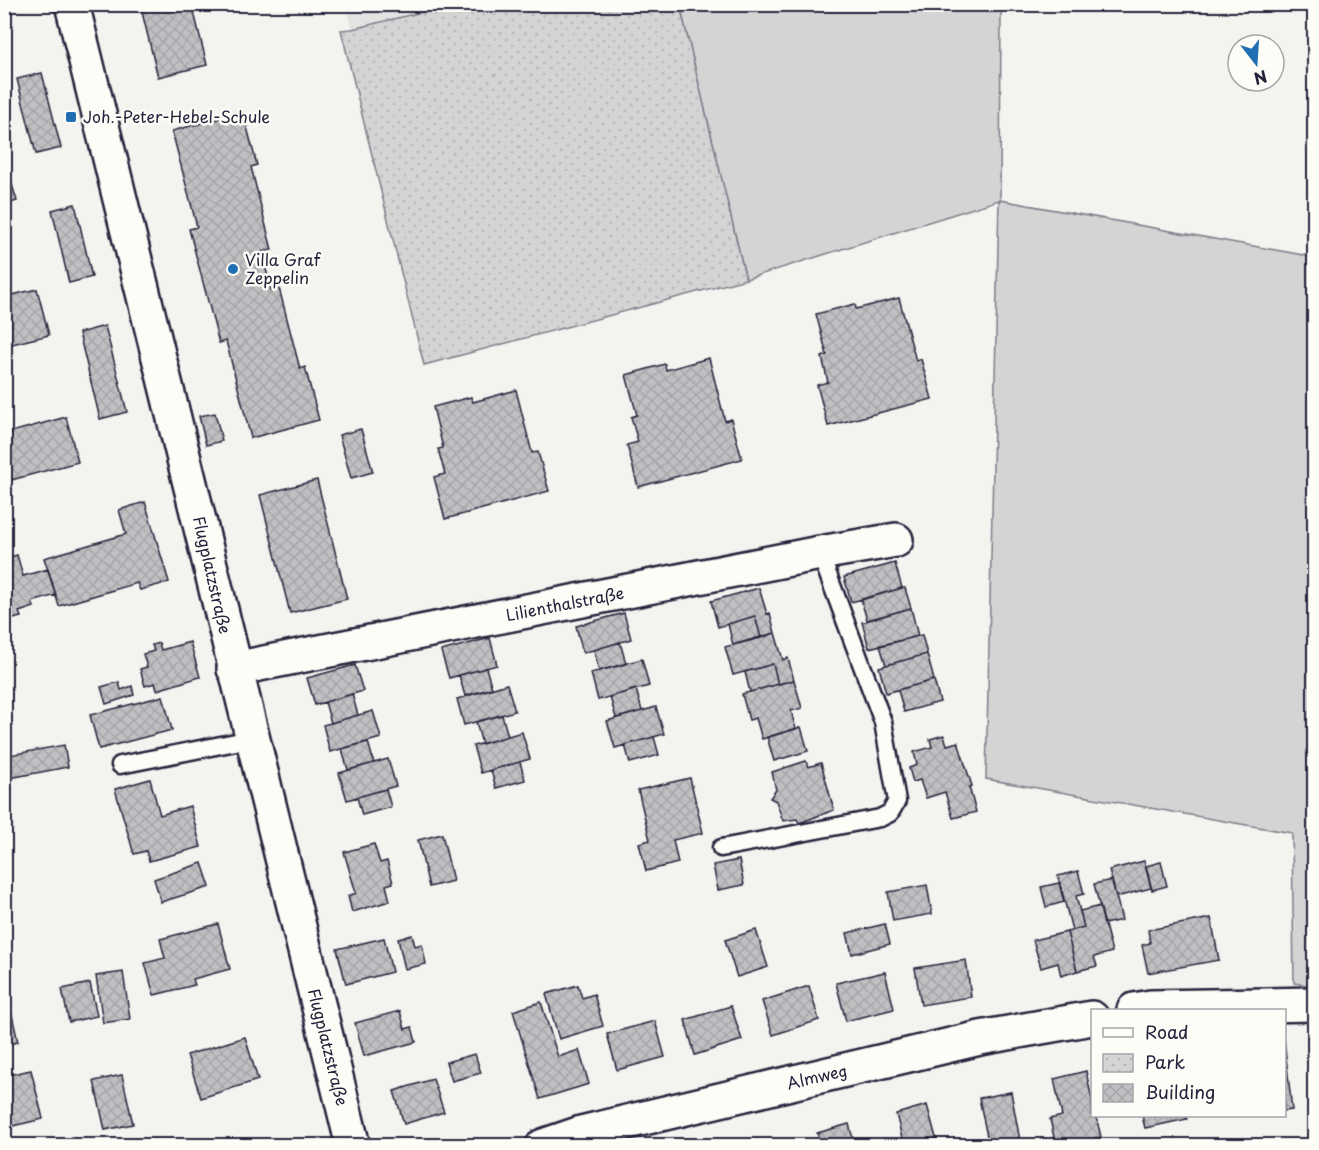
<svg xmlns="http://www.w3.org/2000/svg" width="1319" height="1150" viewBox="0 0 1319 1150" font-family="'Playpen Sans',sans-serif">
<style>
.built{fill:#e4e3e2}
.park{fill:url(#park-dots);stroke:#7c7b88;stroke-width:1.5}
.garden{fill:#d5d4d5;stroke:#7c7b88;stroke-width:1.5}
.building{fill:url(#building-cross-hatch);stroke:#22223b;stroke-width:1.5}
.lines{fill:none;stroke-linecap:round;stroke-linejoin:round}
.lane-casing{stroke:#22223b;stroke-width:21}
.street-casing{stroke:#22223b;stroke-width:38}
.secondary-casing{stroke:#22223b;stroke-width:38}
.lane{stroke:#fdfcf7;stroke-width:16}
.street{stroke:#fdfcf7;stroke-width:33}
.secondary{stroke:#fdfcf7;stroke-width:33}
.poi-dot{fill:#1f6fb2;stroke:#fdfcf7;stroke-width:2}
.labels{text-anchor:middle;stroke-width:5;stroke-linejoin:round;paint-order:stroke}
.poi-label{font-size:16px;fill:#22223b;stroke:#fdfcf7;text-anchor:start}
.street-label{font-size:16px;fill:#22223b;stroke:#fdfcf7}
</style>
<defs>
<pattern id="park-dots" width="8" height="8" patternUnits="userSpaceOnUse" patternTransform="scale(1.5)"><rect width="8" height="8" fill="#d5d4d5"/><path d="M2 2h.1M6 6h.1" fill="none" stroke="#b7b6b8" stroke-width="1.8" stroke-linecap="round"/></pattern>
<pattern id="building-cross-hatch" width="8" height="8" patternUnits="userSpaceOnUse" patternTransform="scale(1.5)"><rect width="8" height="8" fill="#c0bfc2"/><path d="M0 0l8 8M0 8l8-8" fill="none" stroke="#a5a4a8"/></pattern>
</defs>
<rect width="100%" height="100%" fill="#f4f3ef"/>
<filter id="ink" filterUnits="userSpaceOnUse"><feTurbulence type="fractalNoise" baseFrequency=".0167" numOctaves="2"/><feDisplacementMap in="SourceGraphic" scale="12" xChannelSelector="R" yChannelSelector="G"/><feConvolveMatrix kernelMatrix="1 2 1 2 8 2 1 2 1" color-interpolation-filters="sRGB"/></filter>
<g filter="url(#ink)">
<path class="built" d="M347,4L451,5L352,29Z"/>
<path class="park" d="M451,5H680L746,279L424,365L341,30L352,29Z"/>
<path class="garden" d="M680,5H1001L1000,200L1314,257V986L1294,983L1292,833L986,779L999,200L746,279Z"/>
<path class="building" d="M140,4H192L207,65L158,77Z
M42,73L61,148L36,154L17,79Z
M243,112L257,165L251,167L272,250L262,252L271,290L279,288L300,369L305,367L319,420L251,438L226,341L219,343L189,229L197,227L172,131Z
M4,158L17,201L4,205Z
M75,204L92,277L69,283L52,210Z
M37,289L49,335L4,346V297Z
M899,298L916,361L921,359L932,399L828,426L817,385L828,382L822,357L827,355L816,314L855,304L856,309Z
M105,326L127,412L100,419L79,333Z
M709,358L725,421L731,419L742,459L638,487L627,445L638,442L631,417L637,415L626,375L665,364L666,370Z
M516,390L532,453L538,452L549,491L445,519L434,477L445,474L438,449L443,448L433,407L471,397L473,402Z
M215,413L222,441L206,445L199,416Z
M66,417L78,462L4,482V434Z
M361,429L373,472L351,478L339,435Z
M317,480L347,599L290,613L260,495Z
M145,502L169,582L140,590L137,583L59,606L44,558L126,534L119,510Z
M17,555L23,576L48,569L56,595L32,602L34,607L19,612L21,617L6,621L4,559Z
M895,563L902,588L851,602L844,577Z
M759,588L767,614L770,613L775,633L761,638L755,616L718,627L711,601Z
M902,588H905L911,608L867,620L861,600Z
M911,608L918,636L869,648L862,622Z
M624,613L631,639L583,653L576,626Z
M755,616L761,638L733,645L728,624Z
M775,633L783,660L788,658L794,680L778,684L773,664L733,675L725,647Z
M922,635L927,654L886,665L880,646Z
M490,638L497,665L449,678L441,651Z
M190,642L200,677L157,690L155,683L145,686L140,669L147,667L143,654L154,651L152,645L159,643L161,650Z
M620,642L626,664L599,671L594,650Z
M927,654L934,680L886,693L879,667Z
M642,659L649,686L598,700L591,673Z
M773,664L778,684L750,692L745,672Z
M355,665L363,691L315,705L307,678Z
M486,668L492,688L465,696L459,675Z
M794,680L802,708L791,711L796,729L762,739L756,718L749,720L742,694Z
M934,680L940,702L904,712L898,690Z
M119,682L121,690L132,686L134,695L106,704L101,687Z
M507,684L515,711L464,725L457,699Z
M636,689L642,711L616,718L610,697Z
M352,694L358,715L331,723L325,702Z
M163,696L172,730L99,749L90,715Z
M656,707L664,734L615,748L607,721Z
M373,711L381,738L330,752L323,725Z
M502,715L508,736L482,744L476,722Z
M801,727L808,751L774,761L767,737Z
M522,732L530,759L481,773L473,746Z
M944,735L947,745L958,742L972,786L969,787L976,812L953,818L945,792L926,798L920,780L913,782L909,768L917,765L914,752L932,747L930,739Z
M654,737L659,755L630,763L625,745Z
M368,742L374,763L348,770L342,749Z
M64,745L68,767L4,779V756Z
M388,759L396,786L347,800L339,773Z
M806,761L808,767L821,763L834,810L799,823L797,819L783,821L776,801L770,798L776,790L772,772Z
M520,762L525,780L496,788L491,770Z
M690,778L703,833L673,840L678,863L646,871L639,843L650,840L638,790Z
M150,779L160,815L190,806L201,847L149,861L146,851L134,854L115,789Z
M386,789L391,807L362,815L357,797Z
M442,834L453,881L429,887L418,840Z
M374,844L380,863L387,861L393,883L386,885L390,901L352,912L348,896L356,893L344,852Z
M739,860L744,885L718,890L713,865Z
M1144,861L1151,888L1116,897L1109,870Z
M1161,862L1167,886L1152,890L1146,866Z
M202,863L210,887L161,902L154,879Z
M1078,871L1084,894L1076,896L1084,927L1072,930L1058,876Z
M1112,880L1122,920L1104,924L1094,884Z
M1059,883L1064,902L1046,907L1041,887Z
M927,885L932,914L893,921L888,892Z
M1100,906L1112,952L1094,957L1097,966L1077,971L1067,932L1084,927L1080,911Z
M1211,918L1219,960L1148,973L1142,945L1150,943L1148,930Z
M218,924L230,969L193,979L195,985L154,995L145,963L165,958L160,939Z
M885,924L890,944L852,954L847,933Z
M756,930L768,967L737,977L725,940Z
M1067,932L1077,971L1061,976L1058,963L1041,968L1033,940Z
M412,935L415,946L422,944L426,964L405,969L398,939Z
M384,938L392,972L346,984L337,949Z
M966,960L971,997L921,1005L915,968Z
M123,972L130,1019L103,1023L96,976Z
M885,972L894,1009L846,1021L836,983Z
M90,983L97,1016L69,1022L62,989Z
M578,985L582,998L594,994L603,1026L559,1039L546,994Z
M809,986L819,1020L773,1035L762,1001Z
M541,1002L558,1057L579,1050L589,1084L540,1099L513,1011Z
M731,1006L742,1040L695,1055L685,1020Z
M400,1011L405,1029L412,1027L416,1042L364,1056L355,1023Z
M12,1015L18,1042L4,1045V1016Z
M655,1021L665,1057L617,1070L607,1034Z
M245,1037L258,1080L201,1098L187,1055Z
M1284,1039L1292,1110L1284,1111Z
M475,1054L481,1073L452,1081L446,1062Z
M31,1070L43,1119L4,1128V1076Z
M1086,1071L1092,1100V1116H1096L1101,1137L1056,1146L1050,1119L1062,1116L1054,1079Z
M122,1075L133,1124L105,1130L94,1081Z
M433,1079L444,1112L404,1124L394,1091Z
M1011,1092L1021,1146H989L979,1098Z
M927,1105L938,1145L904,1146L896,1114Z
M1142,1116H1186L1187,1119L1145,1128Z
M849,1124L855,1146H821L817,1133Z
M1314,1139V1146H1267V1142Z"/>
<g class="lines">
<g class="lane-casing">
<path id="lane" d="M120,765L251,739
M721,848L880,818L890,813L897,801L883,722L820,553"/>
</g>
<g class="street-casing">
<path id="street" d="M234,669L820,553L896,540
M1134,1010L1151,1007L1314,1004
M543,1146L581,1133L980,1038L1092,1018"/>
</g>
<g class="secondary-casing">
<path id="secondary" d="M72,4L353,1146"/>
</g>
<use href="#lane" class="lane"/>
<use href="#street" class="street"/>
<use href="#secondary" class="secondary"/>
</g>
</g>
<g class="poi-dot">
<rect x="65" y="111" width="12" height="12" rx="3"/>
<circle cx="233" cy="269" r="6"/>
</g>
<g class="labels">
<g class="poi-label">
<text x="83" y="123">Joh.-Peter-Hebel-Schule</text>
<text x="245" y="266">Villa Graf<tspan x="245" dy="18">Zeppelin</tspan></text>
</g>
<g class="street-label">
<text transform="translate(212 575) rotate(77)" y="6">Flugplatzstraße</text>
<text transform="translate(565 604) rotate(-11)" y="6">Lilienthalstraße</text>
<text transform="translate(328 1047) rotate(76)" y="6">Flugplatzstraße</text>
<text transform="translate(817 1077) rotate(-13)" y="6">Almweg</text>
</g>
</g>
<rect width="1319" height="1150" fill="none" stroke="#fdfcf7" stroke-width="24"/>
<rect x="12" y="12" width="1295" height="1126" fill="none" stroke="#22223b" stroke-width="2" filter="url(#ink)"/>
<rect x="1091" y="1009" width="195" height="108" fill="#fdfcf7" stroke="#a5a5ac" stroke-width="1.5"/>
<rect x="1103" y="1028" width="30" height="9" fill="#fdfcf7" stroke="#a5a5ac" stroke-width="1.5"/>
<text x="1145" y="1039" font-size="18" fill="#22223b">Road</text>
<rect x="1103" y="1054" width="30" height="18" fill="url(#park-dots)" stroke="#a5a5ac" stroke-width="1.5"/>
<text x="1145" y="1069" font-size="18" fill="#22223b">Park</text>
<rect x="1103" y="1084" width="30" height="18" fill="url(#building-cross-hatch)" stroke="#a5a5ac" stroke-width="1.5"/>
<text x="1145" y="1099" font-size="18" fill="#22223b">Building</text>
<g transform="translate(1256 63) rotate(163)"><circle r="28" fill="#fdfcf7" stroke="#a5a5ac" stroke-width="1.5"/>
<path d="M0-4.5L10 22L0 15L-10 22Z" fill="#1f6fb2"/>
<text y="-9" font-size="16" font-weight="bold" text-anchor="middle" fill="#22223b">N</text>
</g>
</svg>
